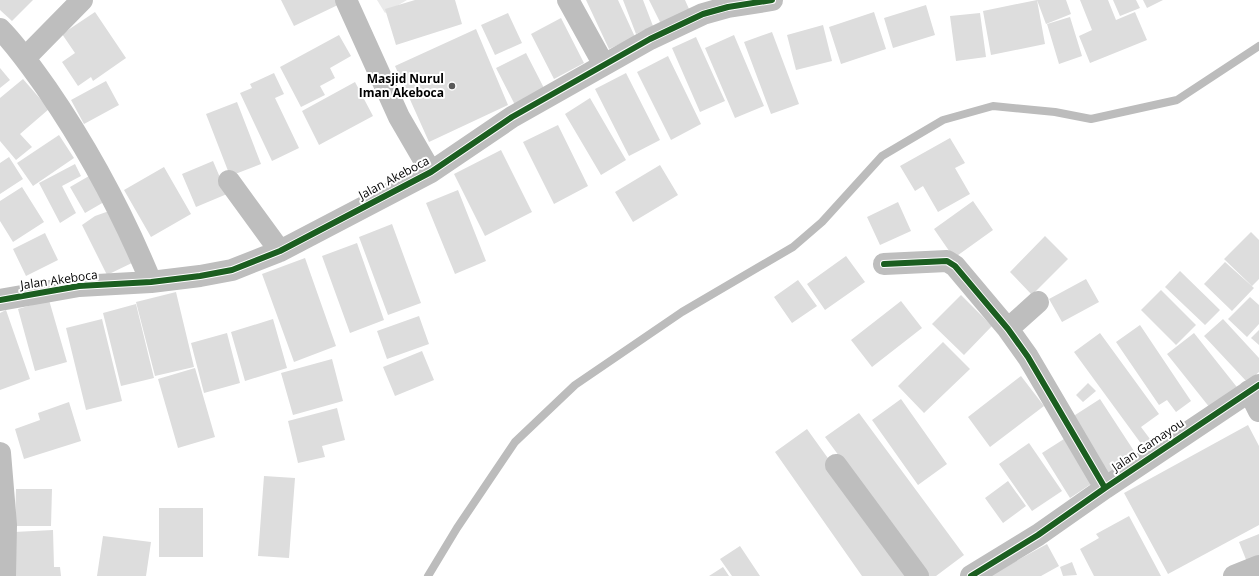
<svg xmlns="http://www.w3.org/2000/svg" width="1259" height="576" viewBox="0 0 1259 576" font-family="'Open Sans',sans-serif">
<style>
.green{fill:#eaeaea}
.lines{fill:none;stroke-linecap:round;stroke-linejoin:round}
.stream{stroke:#bcbcbc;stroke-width:8}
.building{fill:#ddd}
.minor{stroke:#bebebe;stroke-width:22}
.cycleway-casing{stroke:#fff;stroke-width:8}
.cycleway{stroke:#1b5e20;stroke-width:6}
.poi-dot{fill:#595959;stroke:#fff;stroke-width:1.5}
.labels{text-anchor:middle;stroke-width:4;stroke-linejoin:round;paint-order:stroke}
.poi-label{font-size:12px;font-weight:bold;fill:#000;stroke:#fff;text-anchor:end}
.street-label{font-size:12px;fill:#000;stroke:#fff}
</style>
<rect width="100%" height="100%" fill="#fff"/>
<path class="green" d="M377,0H407L385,13Z"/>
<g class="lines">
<path class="stream" d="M428,576L457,528L515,442L575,385L682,312L793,247L822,222L882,156L943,120L993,106L1055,112L1091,119L1177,100L1259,46"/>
</g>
<path class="building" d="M0,0H33L12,21L0,10Z
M281,0H341L342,3L294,26Z
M415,0H455L462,24L396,45L385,9Z
M586,0H618L635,37L609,49Z
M623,0H643L653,26L636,34Z
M649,0H685L689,9L661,24Z
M1037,0L1045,44L991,55L983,11Z
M1037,0H1066L1071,14L1046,24Z
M1080,0H1108L1116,20L1135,12L1147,40L1090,63L1079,36L1092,30Z
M1113,0H1136L1140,8L1120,16Z
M1143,0H1163L1147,8Z
M926,5L935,35L893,48L884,18Z
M95,12L126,58L93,81L91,77L78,86L62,62L75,53L62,34Z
M874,12L886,49L841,64L829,27Z
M508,13L522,43L495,55L481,25Z
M980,13L986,57L956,61L950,16Z
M1070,17L1082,56L1059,64L1047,24Z
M561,18L584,63L554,79L531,34Z
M823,25L832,61L796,70L787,35Z
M476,29L508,105L429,142L395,66Z
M772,32L799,104L771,114L744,42Z
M339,35L351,56L330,68L335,78L320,86L325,95L301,107L280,67Z
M734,35L764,106L735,118L705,48Z
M696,37L725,101L700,112L672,48Z
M526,53L545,90L515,105L496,68Z
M668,56L701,124L671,140L637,72Z
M0,68L10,80L0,88Z
M274,73L284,94L275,98L299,148L272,161L240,93L252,88L250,84Z
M626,73L660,140L629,156L595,89Z
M23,79L49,109L20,134L32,147L16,160L0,141V98Z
M106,81L119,105L84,124L71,100Z
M355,82L373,116L319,145L302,111Z
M590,98L626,160L601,175L565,114Z
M237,102L261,164L230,176L206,114Z
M558,125L588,186L554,204L523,142Z
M59,135L74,158L33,186L17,163Z
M950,138L965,163L955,168L970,194L938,212L923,186L915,191L900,166Z
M501,150L532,212L485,236L454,174Z
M9,157L23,179L0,194V163Z
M213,161L227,194L196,207L182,174Z
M75,164L81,176L62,186L76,213L60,223L39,183Z
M660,165L678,195L633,222L615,192Z
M164,167L191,214L151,237L124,190Z
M89,176L104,202L85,213L70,187Z
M22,187L44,222L13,242L0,221V201Z
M458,190L486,261L455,274L426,203Z
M973,201L993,230L954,258L934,229Z
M898,202L911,231L880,245L867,217Z
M112,210L136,261L107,275L82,225L95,216Z
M392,224L421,303L388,315L359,237Z
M1251,232L1259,240V279L1252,286L1224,259Z
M45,233L58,260L26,276L13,249Z
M1045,236L1068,259L1032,295L1010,272Z
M357,243L384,320L350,333L322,256Z
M846,256L865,282L825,310L807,284Z
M305,258L336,346L294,362L262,274Z
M1225,262L1254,288L1232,311L1204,284Z
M1180,271L1220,310L1205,325L1165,287Z
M1086,279L1099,302L1062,322L1049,299Z
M798,280L817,306L792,323L774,297Z
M1161,290L1196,325L1176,345L1141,310Z
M176,292L194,367L155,376L136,302Z
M961,295L992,326L964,355L932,324Z
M1250,297L1259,305V324L1247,337L1228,319Z
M49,300L67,362L35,371L18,309Z
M901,301L922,328L872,367L851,340Z
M136,304L154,378L121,386L103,313Z
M6,310L30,379L0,390V313Z
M419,316L429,344L387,359L377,331Z
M102,319L122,401L86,410L66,328Z
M273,319L287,368L245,381L231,332Z
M1223,319L1259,358V372L1247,382L1204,336Z
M1140,325L1191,401L1176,412L1167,400L1159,405L1116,342Z
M1259,330V345L1251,338Z
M227,333L240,383L204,393L191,343Z
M1100,333L1159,414L1141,427L1153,443L1145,449L1074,352Z
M1194,333L1240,391L1214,413L1167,354Z
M943,342L970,369L924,413L898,386Z
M422,351L434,380L395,396L383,367Z
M332,359L343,401L293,415L281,373Z
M195,368L215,437L178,448L158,379Z
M1021,376L1044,406L990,447L968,417Z
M1088,383L1096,391L1083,402L1076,395Z
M901,399L947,464L918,485L872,420Z
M1100,399L1134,451L1121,460L1127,470L1112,480L1072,417Z
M69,402L81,441L24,459L15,429L40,420L38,413Z
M337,408L345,440L322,446L325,457L298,463L288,421Z
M859,413L964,555L936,576H928L825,437Z
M1248,425L1259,446V525L1168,574L1124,493Z
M807,429L835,468L910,576H862L775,452Z
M1064,439L1091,484L1070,498L1042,453Z
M1029,443L1062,491L1032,511L999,464Z
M264,476L295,478L289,558L258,556Z
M1008,481L1026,506L1003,523L985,498Z
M16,489H52L51,526H15Z
M159,508H203V557H159Z
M1129,516L1161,576H1094L1080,549L1099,538L1096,534Z
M53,530L54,567H60L61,576H16L14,532Z
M1259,534V563L1249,567L1239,542Z
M103,536L151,542L146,576H97Z
M1047,544L1059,566L1041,576H989Z
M740,546L760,576H732L720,559Z
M1072,562L1077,575L1063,576L1060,567Z
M723,567L729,576H709Z"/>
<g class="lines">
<path class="minor" d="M346,0L399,117L431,172
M568,0L604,65
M0,29C18,47 32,68 47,89C89,150 123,214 151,282
M25,58L82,0
M229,181L280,251
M884,264L947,261L955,266L1008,329L1028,357L1105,488
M0,300L79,286L151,282L200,276L232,270L280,251L431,172L512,117L650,39L703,14L728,7L772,0
M1008,329L1038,302
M1249,391L1259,411
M0,453L6,525L5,576
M836,465L918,576
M971,576L1038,535L1105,488L1259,385
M1234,576L1259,566"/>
<g class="cycleway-casing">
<path id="cycleway" d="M884,264L947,261L955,266L1008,329L1028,357L1105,488
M0,300L79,286L151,282L200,276L232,270L280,251L431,172L512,117L650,39L703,14L728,7L772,0
M971,576L1038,535L1105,488L1259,385"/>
</g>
<use href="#cycleway" class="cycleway"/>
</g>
<circle class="poi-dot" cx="452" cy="86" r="4"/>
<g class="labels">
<g class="poi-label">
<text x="444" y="83">Masjid Nurul<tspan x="444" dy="14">Iman Akeboca</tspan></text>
</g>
<g class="street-label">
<text transform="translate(394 178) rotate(-28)" y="4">Jalan Akeboca</text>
<text transform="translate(59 280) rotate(-8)" y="4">Jalan Akeboca</text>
<text transform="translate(1148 445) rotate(-34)" y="4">Jalan Gamayou</text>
</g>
</g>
</svg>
